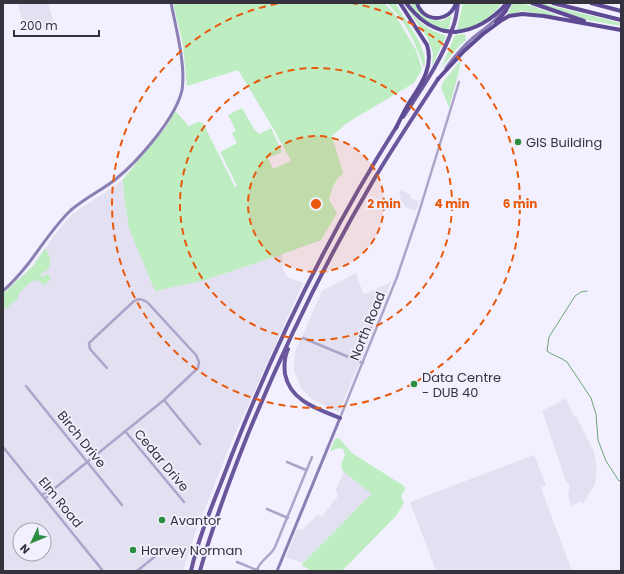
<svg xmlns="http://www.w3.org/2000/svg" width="624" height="574" viewBox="0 0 624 574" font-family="Poppins,sans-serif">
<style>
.built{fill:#e3e0f2;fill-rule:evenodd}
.green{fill:#beedc2}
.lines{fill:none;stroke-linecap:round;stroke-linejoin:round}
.stream{stroke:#6fa278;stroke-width:1}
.minor{stroke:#aca4c9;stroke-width:2.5}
.secondary{stroke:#8b7eb3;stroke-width:3}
.trunk{stroke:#69569c;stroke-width:4}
.motorway{stroke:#5f4a94;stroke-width:4}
.motorway-bridge{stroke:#5f4a94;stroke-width:4}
.ring{fill:none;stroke:#e8590c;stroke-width:2;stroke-dasharray:7 5}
.poi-dot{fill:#2c8e41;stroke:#f2f0ff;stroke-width:1.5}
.labels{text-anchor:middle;stroke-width:3.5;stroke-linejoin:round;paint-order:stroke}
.poi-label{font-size:13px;fill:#34323c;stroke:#f2f0ff;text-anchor:start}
.street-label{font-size:13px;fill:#34323c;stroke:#f2f0ff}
.centre{fill:#e8590c;stroke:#f2f0ff;stroke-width:2}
.ring-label{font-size:12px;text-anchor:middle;font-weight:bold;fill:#e8590c;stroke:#f2f0ff;stroke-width:3.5;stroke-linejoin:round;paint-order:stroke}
</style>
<rect width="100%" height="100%" fill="#f2f0ff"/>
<path class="built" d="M18,3H48L55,27L25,31Z
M125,178L282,254L283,269L287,277L303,283L231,443L195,534L183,571H3V294L33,266L55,234L71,215L113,187ZM20,530H44V554H20Z
M399,190L410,194V198L419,201L416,211L407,208L400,199L401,195Z
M356,273L363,293L365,294L391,282L368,342L339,412L311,399L301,388L294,371L295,352L322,291Z
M566,398L574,417L576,416L594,452L597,468L595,484L583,504L580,502L573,505H571L568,495L570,485L566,481L542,411Z
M534,455L546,485L541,488L572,571H436L410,502Z
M344,472L373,494L362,503L337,529L303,563L286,557L297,529L302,530L318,514L322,517L338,496L336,489Z"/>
<path class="green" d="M173,3H384L394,13L416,50L422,69L414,83L347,123L332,136L343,173C334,181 332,188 329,200L337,213L321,240L280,255L205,280L155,291L129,228L124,195L123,179L166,127L175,111L189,126L198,122L203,123L235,187L237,186L220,152L237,143L232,133L236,131L228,115L242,108L254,129L259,134L271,128L282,152L268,158L273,169L291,161L273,128L238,70L187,86L183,45Z
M387,3H395L397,6C406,21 430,51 424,68C417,45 405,20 387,3Z
M403,3C419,22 422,27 446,36L432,66L433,53L427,37Z
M409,3H415L420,12L428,19L442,21L452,15L448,30C430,27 420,17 409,3Z
M463,3H502C492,17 475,31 457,29Z
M513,3C529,3 545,11 559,16L521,11L506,17Z
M536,3H541L621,23V26L588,20Z
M465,34L466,40L460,45L441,68L455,35Z
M461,60L458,75L449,108L441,87L443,82Z
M45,248C51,256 51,261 48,270L40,274L43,277L48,274L51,279L45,285L37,280L31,282L20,292L17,299L3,311V294L33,266Z
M339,438L352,453L404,486L405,489L401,496L404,503L396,516L342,571H308L309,569L302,566L303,563L337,529L362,503L372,494L344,472C339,466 342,462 345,455L343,449L339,448L330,451L335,439Z"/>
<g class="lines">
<path class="stream" d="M587,291L581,292L575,296L549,337L547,351C553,356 561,357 567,362L591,398L596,414L598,440L606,461L619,481L621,480"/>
<path class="minor" d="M303,338L363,363
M26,386L122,505
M164,400L200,444
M340,418L397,277L419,212L459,82
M125,431L184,502
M3,447L103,571
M287,462L306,470
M42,495L51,489L54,488
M45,499L55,488L164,400L198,368L199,362L196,355L147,302C142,299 139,298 134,301L89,343L90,349L107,368
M267,509L288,518
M237,562L259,571
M257,570C261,559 270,557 275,547L312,457
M137,571L158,554"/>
<path class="secondary" d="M446,68C454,57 463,46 474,37C485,28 498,20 506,6
M3,291C12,283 20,274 28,264C42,246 54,226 71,210C85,198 102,190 116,179C138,161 176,118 182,90C186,66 176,28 171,3
M277,571L340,418"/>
<path class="trunk" d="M403,117C422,88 442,60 453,27C456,20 457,11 458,3
M288,349C284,357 284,365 285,374C290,401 318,409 340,418
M191,571C200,531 217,495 231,457C276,342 331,230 397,126
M200,571C213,524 230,479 248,434C284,347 325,262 373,181C393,147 416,113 438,79"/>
<path class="motorway" d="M406,3C417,17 428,27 445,31
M417,3C423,23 450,23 456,3
M532,3L584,21
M553,3L621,20
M591,3L621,11
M496,22L505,12L510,3
M455,32C477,30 493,19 507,3
M483,34L502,20L509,16L522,14L544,16L621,30
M438,79L464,51L484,33
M396,128C400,120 404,111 409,103C421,85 434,67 427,45L400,3"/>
<path class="motorway-bridge" d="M445,31L455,32"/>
</g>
<circle cx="316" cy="204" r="68" fill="#e8590c" fill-opacity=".12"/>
<g class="ring">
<circle cx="316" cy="204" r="68"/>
<circle cx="316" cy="204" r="136"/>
<path d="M351 3A204 204 0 1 1 281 3"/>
</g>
<g class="poi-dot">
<circle cx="518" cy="142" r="4"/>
<circle cx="414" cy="384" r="4"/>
<circle cx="162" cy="520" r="4"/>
<circle cx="133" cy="550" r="4"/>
</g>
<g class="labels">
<g class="poi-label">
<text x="526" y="147">GIS Building</text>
<text x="422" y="382">Data Centre<tspan x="422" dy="15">- DUB 40</tspan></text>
<text x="170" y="525">Avantor</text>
<text x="141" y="555">Harvey Norman</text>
</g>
<g class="street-label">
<text transform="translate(367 326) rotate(-68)" y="5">North Road</text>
<text transform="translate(82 439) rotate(51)" y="5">Birch Drive</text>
<text transform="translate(162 460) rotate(50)" y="5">Cedar Drive</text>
<text transform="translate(61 502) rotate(51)" y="5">Elm Road</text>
</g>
</g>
<circle cx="316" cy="204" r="6" class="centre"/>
<g class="ring-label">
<text x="384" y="208">2 min</text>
<text x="452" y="208">4 min</text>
<text x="520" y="208">6 min</text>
</g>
<rect width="624" height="574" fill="none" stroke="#34323c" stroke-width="8"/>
<g transform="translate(32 542) rotate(226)"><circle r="19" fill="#f2f0ff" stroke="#a6a4b1"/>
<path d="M0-3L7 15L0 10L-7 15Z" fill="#2c8e41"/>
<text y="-6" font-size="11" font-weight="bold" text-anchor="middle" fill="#34323c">N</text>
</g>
<path d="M14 30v6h85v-6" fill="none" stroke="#34323c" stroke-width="2"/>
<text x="20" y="30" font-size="12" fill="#34323c" stroke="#f2f0ff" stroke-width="3" paint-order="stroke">200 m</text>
</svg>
